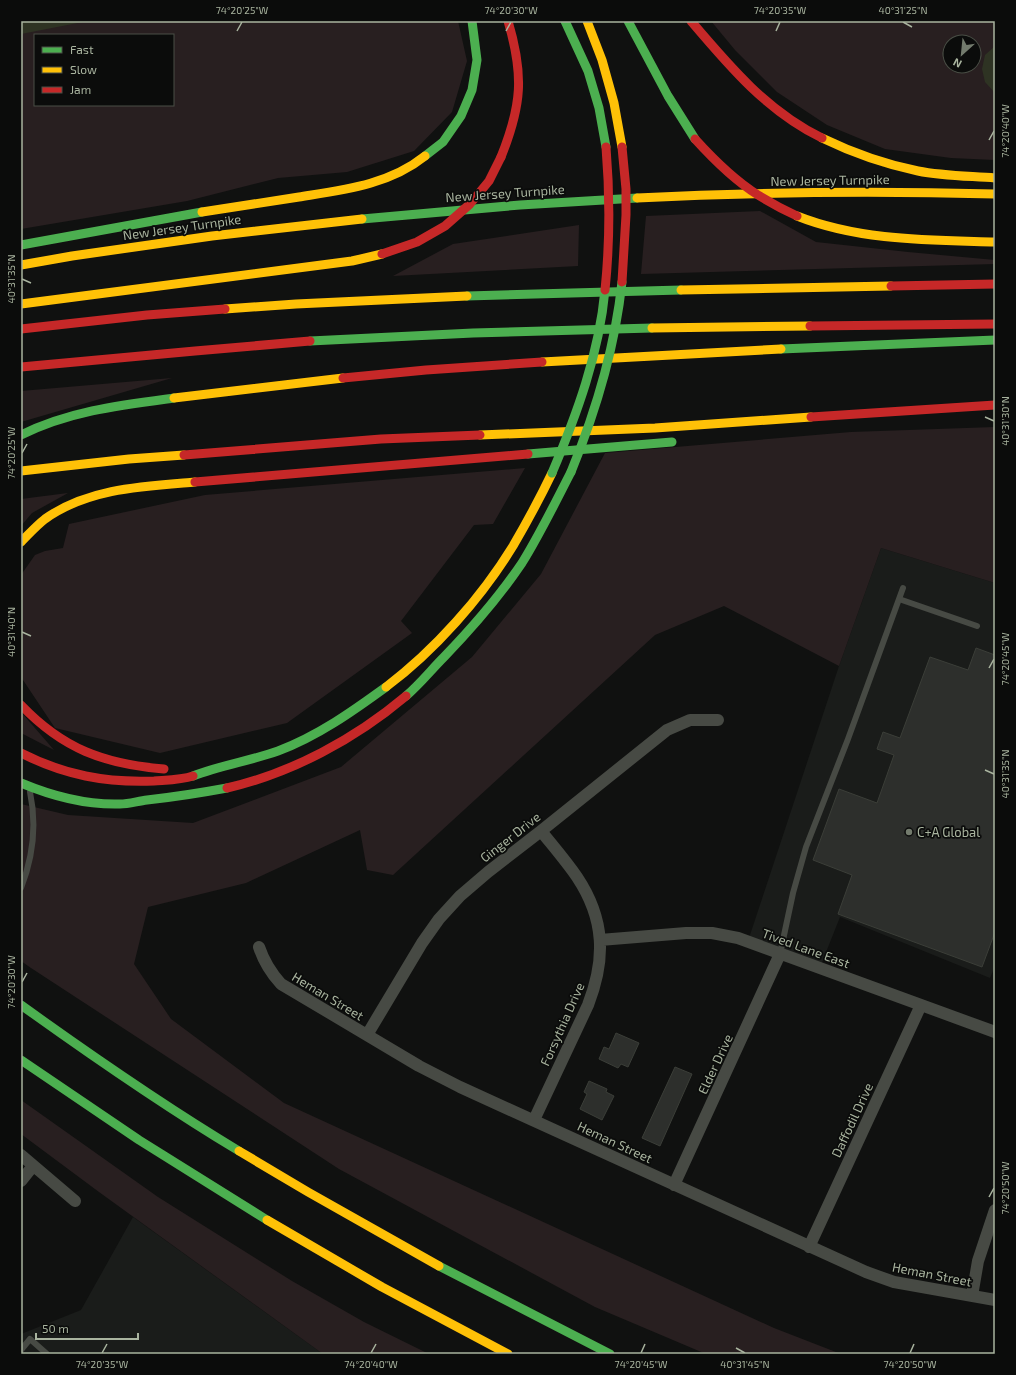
<svg xmlns="http://www.w3.org/2000/svg" width="1016" height="1375" viewBox="0 0 1016 1375" font-family="'Exo 2',sans-serif">
<style>
.built{fill:#1a1c1a}
.green{fill:#281f20;fill-rule:evenodd}
.water{fill:#2e3323}
.building{fill:#2d2f2c;stroke:#3b3e38}
.lines{fill:none;stroke-linecap:round;stroke-linejoin:round}
.lane{stroke:#474a44;stroke-width:6}
.street{stroke:#474a44;stroke-width:12}
.fast{stroke:#4caf50;stroke-width:9}
.slow{stroke:#ffc107;stroke-width:9}
.jam{stroke:#c62828;stroke-width:9}
.fast-bridge{stroke:#4caf50;stroke-width:9}
.jam-bridge{stroke:#c62828;stroke-width:9}
.ticks{fill:none;stroke:#a9b49f;stroke-width:1.5}
.poi-dot{fill:#737b6d;stroke:#0b0c0b;stroke-width:1.5}
.labels{text-anchor:middle;stroke-width:3.5;stroke-linejoin:round;paint-order:stroke}
.street-label{font-size:13px;fill:#a9b49f;stroke:#0b0c0b}
.poi-label{font-size:13px;fill:#a9b49f;stroke:#0b0c0b;text-anchor:start}
.neatline{fill:none;stroke:#a9b49f;stroke-width:1.5}
.ticks-label{font-size:10px;text-anchor:middle;fill:#a9b49f}
</style>
<rect width="100%" height="100%" fill="#101110"/>
<path class="built" d="M881,548L995,583V966L990,978L840,917L821,965L748,941L839,666Z
M133,1217L323,1354H21V1334L81,1310Z"/>
<path class="green" d="M21,21H458L467,61L452,112L414,151L347,172L278,178L187,201L21,229ZM35,35H173V105H35Z
M711,21H995V160L951,158L885,149L827,125L777,92L735,50ZM950,42H974V66H950Z
M760,211L816,242L908,252L995,260V264L641,274L646,216Z
M579,225L578,266L393,276L453,244Z
M172,378L21,422V391Z
M995,427V583L881,548L839,666L724,606L655,635L393,875L367,870L360,830L246,883L148,907L134,964L171,1019L284,1103L774,1328L841,1354H706L595,1307L339,1169L31,968L21,961V804L68,815L193,823L341,767L472,657L541,574L605,453L851,432Z
M525,468L493,524L474,525L401,621L412,633L287,723L160,753L55,728L21,677V575L35,555L45,551L63,548L69,524L205,495Z
M68,493L32,513L21,526V499Z
M21,712L54,750L21,733Z
M21,1100L158,1197L292,1281L364,1322L429,1354H323L99,1192L21,1134Z"/>
<path class="water" d="M21,21H88L21,34Z
M995,46V93L985,82L982,69L985,55Z"/>
<path class="building" d="M976,648L995,655V932L982,967L838,914L852,875L813,860L839,789L877,803L894,755L877,749L883,732L900,738L930,657L968,670Z
M616,1033L639,1043L628,1067L621,1064L618,1068L599,1059L604,1047L609,1049Z
M675,1067L692,1074L660,1146L642,1138Z
M589,1081L607,1089L606,1092L614,1096L602,1120L580,1109L587,1094L584,1092Z"/>
<g class="lines">
<path class="lane" d="M899,599L977,626
M21,888C33,857 37,825 30,792
M780,954L793,893L806,847L848,739L903,588
M21,1350L30,1339L47,1354"/>
<path class="street" d="M600,940L686,933H712L738,938L995,1032
M259,947C264,962 271,973 281,984L419,1066L460,1087L866,1272L894,1282L995,1300
M367,1035L422,943L439,919L460,896L488,872L541,831L667,730L690,720H718
M534,1120L588,1005C606,959 605,919 577,877C566,861 553,846 541,831
M21,1155L75,1201
M21,1181L33,1166
M674,1185L780,954
M809,1247L921,1005
M972,1296L978,1261L995,1210"/>
<path class="fast" d="M565,21L588,71L599,108L606,147
M628,21L668,96L695,139
M425,156L443,142L461,116L472,90L477,60L472,21
M362,219L520,205L637,198
M21,245L202,212
M467,296L681,290
M310,341L473,333L652,328
M781,349L995,340
M21,435C69,411 121,405 174,398
M528,454L672,442
M406,696C420,684 431,670 444,657C472,628 499,597 522,563C540,534 555,503 571,472
M193,776C221,765 250,761 278,751C318,736 353,711 386,687
M21,783C52,796 86,805 120,804C129,804 138,801 147,800C174,797 200,793 227,788
M21,1005C92,1056 164,1106 239,1151
M21,1060L139,1140L267,1220
M439,1266L610,1354"/>
<path class="slow" d="M587,21L602,60L614,103L622,147
M822,138C853,153 884,164 918,171C943,176 970,176 995,178
M637,198C757,192 876,191 995,194
M202,212C234,207 267,202 299,197C343,190 389,185 425,156
M797,216C860,241 929,240 995,242
M21,265L72,256L212,236L362,219
M681,290L891,286
M21,304L352,261L382,254
M225,309L296,304L467,296
M652,328L810,326
M542,362L781,349
M174,398L343,378
M480,435L655,428L811,417
M21,471L129,459L184,455
M21,542C29,534 36,526 45,519C88,488 145,486 195,482
M386,687C435,650 481,598 513,546C527,522 540,498 552,473
M239,1151L308,1192L439,1266
M267,1220L382,1287L508,1354"/>
<path class="jam" d="M691,21C730,67 767,111 822,138
M501,157C522,105 524,75 508,21
M891,286L995,284
M810,326L995,324
M21,329L147,315L225,309
M21,367L195,351L310,341
M343,378L426,370L542,362
M811,417L995,405
M184,455L381,439L480,435
M195,482L528,454
M21,705C63,749 104,764 164,769
M21,753C64,775 106,783 154,781C167,780 181,780 193,776
M227,788C292,773 355,739 406,696"/>
<path class="fast-bridge" d="M571,472C596,411 615,348 622,282
M552,473C577,414 599,354 605,290"/>
<path class="jam-bridge" d="M695,139C714,160 734,180 758,195C771,203 784,210 797,216
M622,147L626,189V215L622,282
M382,254L417,242L445,226L470,204L489,181L501,157
M605,290C610,242 610,195 606,147"/>
</g>
<path class="ticks" d="M903,22L912,27M237,31L242,22M506,31L511,22M776,31L780,22M989,140L994,131M22,279L31,283M985,417L994,421M22,453L27,444M22,632L31,636M989,668L994,659M985,770L994,774M22,982L27,973M989,1197L994,1188M736,1348L745,1353M102,1353L107,1344M371,1353L376,1344M641,1353L645,1344M910,1353L914,1344"/>
<circle class="poi-dot" cx="909" cy="832" r="4"/>
<g class="labels">
<g class="street-label">
<text transform="translate(830 180) rotate(-1)" y="5">New Jersey Turnpike</text>
<text transform="translate(505 193) rotate(-4)" y="5">New Jersey Turnpike</text>
<text transform="translate(182 227) rotate(-8)" y="5">New Jersey Turnpike</text>
<text transform="translate(510 837) rotate(-38)" y="5">Ginger Drive</text>
<text transform="translate(806 948) rotate(20)" y="5">Tived Lane East</text>
<text transform="translate(328 996) rotate(31)" y="5">Heman Street</text>
<text transform="translate(562 1024) rotate(-66)" y="5">Forsythia Drive</text>
<text transform="translate(715 1064) rotate(-65)" y="5">Elder Drive</text>
<text transform="translate(852 1120) rotate(-65)" y="5">Daffodil Drive</text>
<text transform="translate(615 1142) rotate(25)" y="5">Heman Street</text>
<text transform="translate(932 1274) rotate(11)" y="5">Heman Street</text>
</g>
<g class="poi-label">
<text x="917" y="837">C+A Global</text>
</g>
</g>
<rect width="1016" height="1375" fill="none" stroke="#0b0c0b" stroke-width="44"/>
<rect x="34" y="34" width="140" height="72" fill="#0b0c0b" stroke="#4a4f46"/>
<rect x="42" y="47" width="20" height="6" fill="#4caf50" stroke="#4a4f46"/>
<text x="70" y="54" font-size="12" fill="#a9b49f">Fast</text>
<rect x="42" y="67" width="20" height="6" fill="#ffc107" stroke="#4a4f46"/>
<text x="70" y="74" font-size="12" fill="#a9b49f">Slow</text>
<rect x="42" y="87" width="20" height="6" fill="#c62828" stroke="#4a4f46"/>
<text x="70" y="94" font-size="12" fill="#a9b49f">Jam</text>
<g transform="translate(962 54) rotate(207)"><circle r="19" fill="#0b0c0b" stroke="#4a4f46"/>
<path d="M0-3L7 15L0 10L-7 15Z" fill="#737b6d"/>
<text y="-6" font-size="11" font-weight="bold" text-anchor="middle" fill="#a9b49f">N</text>
</g>
<path d="M36 1333v6h102v-6" fill="none" stroke="#a9b49f" stroke-width="2"/>
<text x="42" y="1333" font-size="12" fill="#a9b49f" stroke="#0b0c0b" stroke-width="3" paint-order="stroke">50 m</text>
<rect x="22" y="22" width="972" height="1331" class="neatline"/>
<g class="ticks-label">
<text x="242" y="14">74°20'25"W</text>
<text x="511" y="14">74°20'30"W</text>
<text x="780" y="14">74°20'35"W</text>
<text x="903" y="14">40°31'25"N</text>
<text transform="translate(1005 131) rotate(-90)" y="4">74°20'40"W</text>
<text transform="translate(11 279) rotate(-90)" y="4">40°31'35"N</text>
<text transform="translate(1005 421) rotate(-90)" y="4">40°31'30"N</text>
<text transform="translate(11 453) rotate(-90)" y="4">74°20'25"W</text>
<text transform="translate(11 632) rotate(-90)" y="4">40°31'40"N</text>
<text transform="translate(1005 659) rotate(-90)" y="4">74°20'45"W</text>
<text transform="translate(1005 774) rotate(-90)" y="4">40°31'35"N</text>
<text transform="translate(11 982) rotate(-90)" y="4">74°20'30"W</text>
<text transform="translate(1005 1188) rotate(-90)" y="4">74°20'50"W</text>
<text x="102" y="1368">74°20'35"W</text>
<text x="371" y="1368">74°20'40"W</text>
<text x="641" y="1368">74°20'45"W</text>
<text x="745" y="1368">40°31'45"N</text>
<text x="910" y="1368">74°20'50"W</text>
</g>
</svg>
